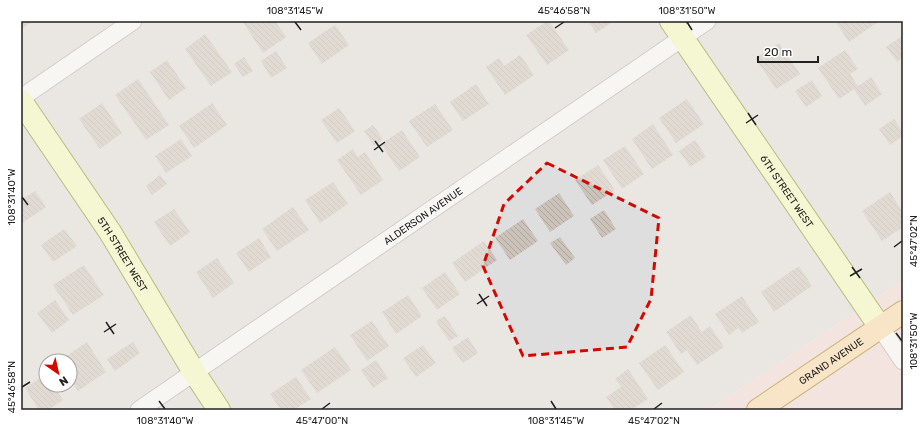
<svg xmlns="http://www.w3.org/2000/svg" width="924" height="431" viewBox="0 0 924 431" font-family="Rubik,sans-serif">
<style>
.residential{fill:#dfdede;fill-rule:evenodd}
.commercial{fill:#f4d8d5}
.building{fill:url(#building-back-hatch)}
.lines{fill:none;stroke-linecap:round;stroke-linejoin:round}
.street-casing{stroke:#a8a8a8;stroke-width:19}
.secondary-casing{stroke:#6c8000;stroke-width:24}
.primary-casing{stroke:#9e7100;stroke-width:24}
.street{stroke:#fff;stroke-width:17}
.secondary{stroke:#f8ffb8;stroke-width:22}
.primary{stroke:#ffda9f;stroke-width:22}
.marked{fill:none;stroke:#d20900;stroke-width:3;stroke-dasharray:8 5;stroke-linejoin:round}
.ticks{fill:none;stroke:#212121;stroke-width:1.5}
.labels{text-anchor:middle;stroke-width:4;stroke-linejoin:round;paint-order:stroke}
.street-label{font-size:10px;fill:#212121;stroke:#fff}
.neatline{fill:none;stroke:#212121;stroke-width:1.5}
.ticks-label{font-size:10px;text-anchor:middle;fill:#212121}
</style>
<defs>
<pattern id="building-back-hatch" width="6" height="6" patternUnits="userSpaceOnUse"><rect width="6" height="6" fill="#cbc2b9"/><path d="M-1 5l2 2M0 0l6 6M5-1l2 2" fill="none" stroke="#aea69f"/></pattern>
</defs>
<rect width="100%" height="100%" fill="#f2efe7"/>
<path class="residential" d="M21,21H903V280L708,410H21ZM46,361H70V385H46Z"/>
<path class="commercial" d="M903,280V410H708Z"/>
<path class="building" d="M21,21H33L21,29Z
M242,21H275L286,37L263,53Z
M547,21H549L569,50L547,65L526,35Z
M588,21H614L596,33Z
M835,21H877L878,22L849,42Z
M335,25L349,45L322,64L308,43Z
M205,34L232,72L211,86L185,49Z
M902,36L903,57L897,62L886,47Z
M779,43L800,74L776,89L755,58Z
M845,50L858,69L850,74L858,86L871,77L882,94L865,106L854,89L839,99L818,68Z
M276,51L287,68L271,78L261,61Z
M520,55L534,75L505,95L486,67L499,58L504,66Z
M244,57L253,71L243,77L234,64Z
M167,60L186,88L169,100L150,72Z
M138,79L169,125L146,140L115,95Z
M812,80L822,96L806,107L795,91Z
M476,84L489,104L463,121L450,102Z
M687,99L704,124L676,143L659,118Z
M102,103L122,133L100,149L79,119Z
M212,103L227,125L194,148L179,126Z
M435,104L453,130L427,147L409,121Z
M339,108L355,131L337,143L321,120Z
M894,119L903,132V136L890,145L879,129Z
M653,124L673,155L652,169L632,139Z
M373,125L383,139L374,146L364,131Z
M402,130L420,157L399,171L381,144Z
M181,139L192,156L166,173L155,156Z
M695,140L706,157L690,167L679,151Z
M625,146L644,174L622,189L603,160Z
M353,149L358,157L365,152L383,180L361,195L337,160Z
M598,165L615,190L592,205L575,180Z
M160,175L167,184L152,195L146,186Z
M333,182L348,204L320,223L305,200Z
M35,191L46,207L21,224V200Z
M890,192L903,212V227L882,241L862,211Z
M559,193L574,216L550,232L535,209Z
M293,207L309,230L277,251L262,229Z
M174,209L190,232L170,246L154,222Z
M604,210L616,229L602,238L590,219Z
M523,219L538,241L510,260L495,238Z
M64,229L77,246L53,262L41,245Z
M560,237L575,258L566,265L550,243Z
M259,238L271,257L249,272L236,253Z
M484,241L497,260L465,282L452,263Z
M217,258L234,283L213,298L196,272Z
M84,265L104,295L73,315L53,285Z
M799,266L812,286L774,312L761,292Z
M445,272L460,294L437,310L422,288Z
M408,295L422,316L396,334L382,312Z
M742,296L759,322L742,333L738,328L729,335L715,314Z
M55,300L69,320L52,333L37,313Z
M691,315L702,332L710,326L724,347L697,365L687,350L681,354L666,332Z
M445,316L458,336L449,341L436,321Z
M372,321L389,346L367,361L350,335Z
M468,337L478,353L463,363L452,348Z
M87,342L106,372L78,391L70,379V361H59Z
M133,342L140,353L115,371L107,359Z
M423,345L436,363L416,377L403,358Z
M665,345L684,372L658,390L639,363Z
M335,347L351,370L317,393L301,370Z
M376,360L388,378L373,388L361,370Z
M628,369L648,399L631,410H615L606,397L621,387L615,379Z
M46,374V385H53L63,400L48,410H39L25,388Z
M296,377L311,399L294,410H281L270,394Z"/>
<g class="lines">
<g class="street-casing">
<g id="street">
<path d="M21,98L133,21"/>
<path d="M880,327L903,361"/>
<path id="s1" d="M139,410L707,21"/>
</g>
</g>
<g class="secondary-casing">
<g id="secondary">
<path id="s2" d="M671,21L880,327"/>
<path id="s3" d="M21,101L110,232L194,372L219,410"/>
</g>
</g>
<g class="primary-casing">
<g id="primary">
<path id="s4" d="M758,410L903,312"/>
</g>
</g>
<use href="#street" class="street"/>
<use href="#secondary" class="secondary"/>
<use href="#primary" class="primary"/>
</g>
<path d="M0 0H924V431H0ZM547,163L659,218L651,299L627,347L523,356L483,266L504,204Z" fill="#f2efe7" fill-opacity=".55" fill-rule="evenodd"/>
<path class="marked" d="M547,163L659,218L651,299L627,347L523,356L483,266L504,204Z"/>
<path class="ticks" d="M295,22L301,30M687,22L692,30M555,28L564,22M748,113L756,125M746,123L758,115M375,141L383,152M374,150L385,142M22,197L28,205M894,247L902,241M852,267L860,278M850,276L862,269M479,294L487,306M477,304L489,296M106,322L114,334M104,332L116,324M896,333L902,341M22,387L30,382M159,401L165,409M551,401L556,409M322,409L330,403M654,409L662,403"/>
<g class="labels">
<g class="street-label">
<text dy="4" stroke="none"><textPath href="#s2" startOffset="206">6TH STREET WEST</textPath></text>
<text dy="4" stroke="none"><textPath href="#s1" startOffset="344">ALDERSON AVENUE</textPath></text>
<text dy="4" stroke="none"><textPath href="#s3" startOffset="184">5TH STREET WEST</textPath></text>
<text dy="4" stroke="none"><textPath href="#s4" startOffset="88">GRAND AVENUE</textPath></text>
</g>
</g>
<rect width="924" height="431" fill="none" stroke="#ffffff" stroke-width="44"/>
<g transform="translate(58 373) rotate(146)"><circle r="19" fill="#ffffff" stroke="#a6a6a6"/>
<path d="M0-3L7 15L0 10L-7 15Z" fill="#d20900"/>
<text y="-6" font-size="11" font-weight="bold" text-anchor="middle" fill="#212121">N</text>
</g>
<path d="M758 56v6h60v-6" fill="none" stroke="#212121" stroke-width="2"/>
<text x="764" y="56" font-size="12" fill="#212121" stroke="#ffffff" stroke-width="3" paint-order="stroke">20 m</text>
<rect x="22" y="22" width="880" height="387" class="neatline"/>
<g class="ticks-label">
<text x="295" y="14">108°31'45"W</text>
<text x="564" y="14">45°46'58"N</text>
<text x="687" y="14">108°31'50"W</text>
<text transform="translate(11 197) rotate(-90)" y="4">108°31'40"W</text>
<text transform="translate(913 241) rotate(-90)" y="4">45°47'02"N</text>
<text transform="translate(913 341) rotate(-90)" y="4">108°31'50"W</text>
<text transform="translate(11 387) rotate(-90)" y="4">45°46'58"N</text>
<text x="165" y="424">108°31'40"W</text>
<text x="322" y="424">45°47'00"N</text>
<text x="556" y="424">108°31'45"W</text>
<text x="654" y="424">45°47'02"N</text>
</g>
</svg>
